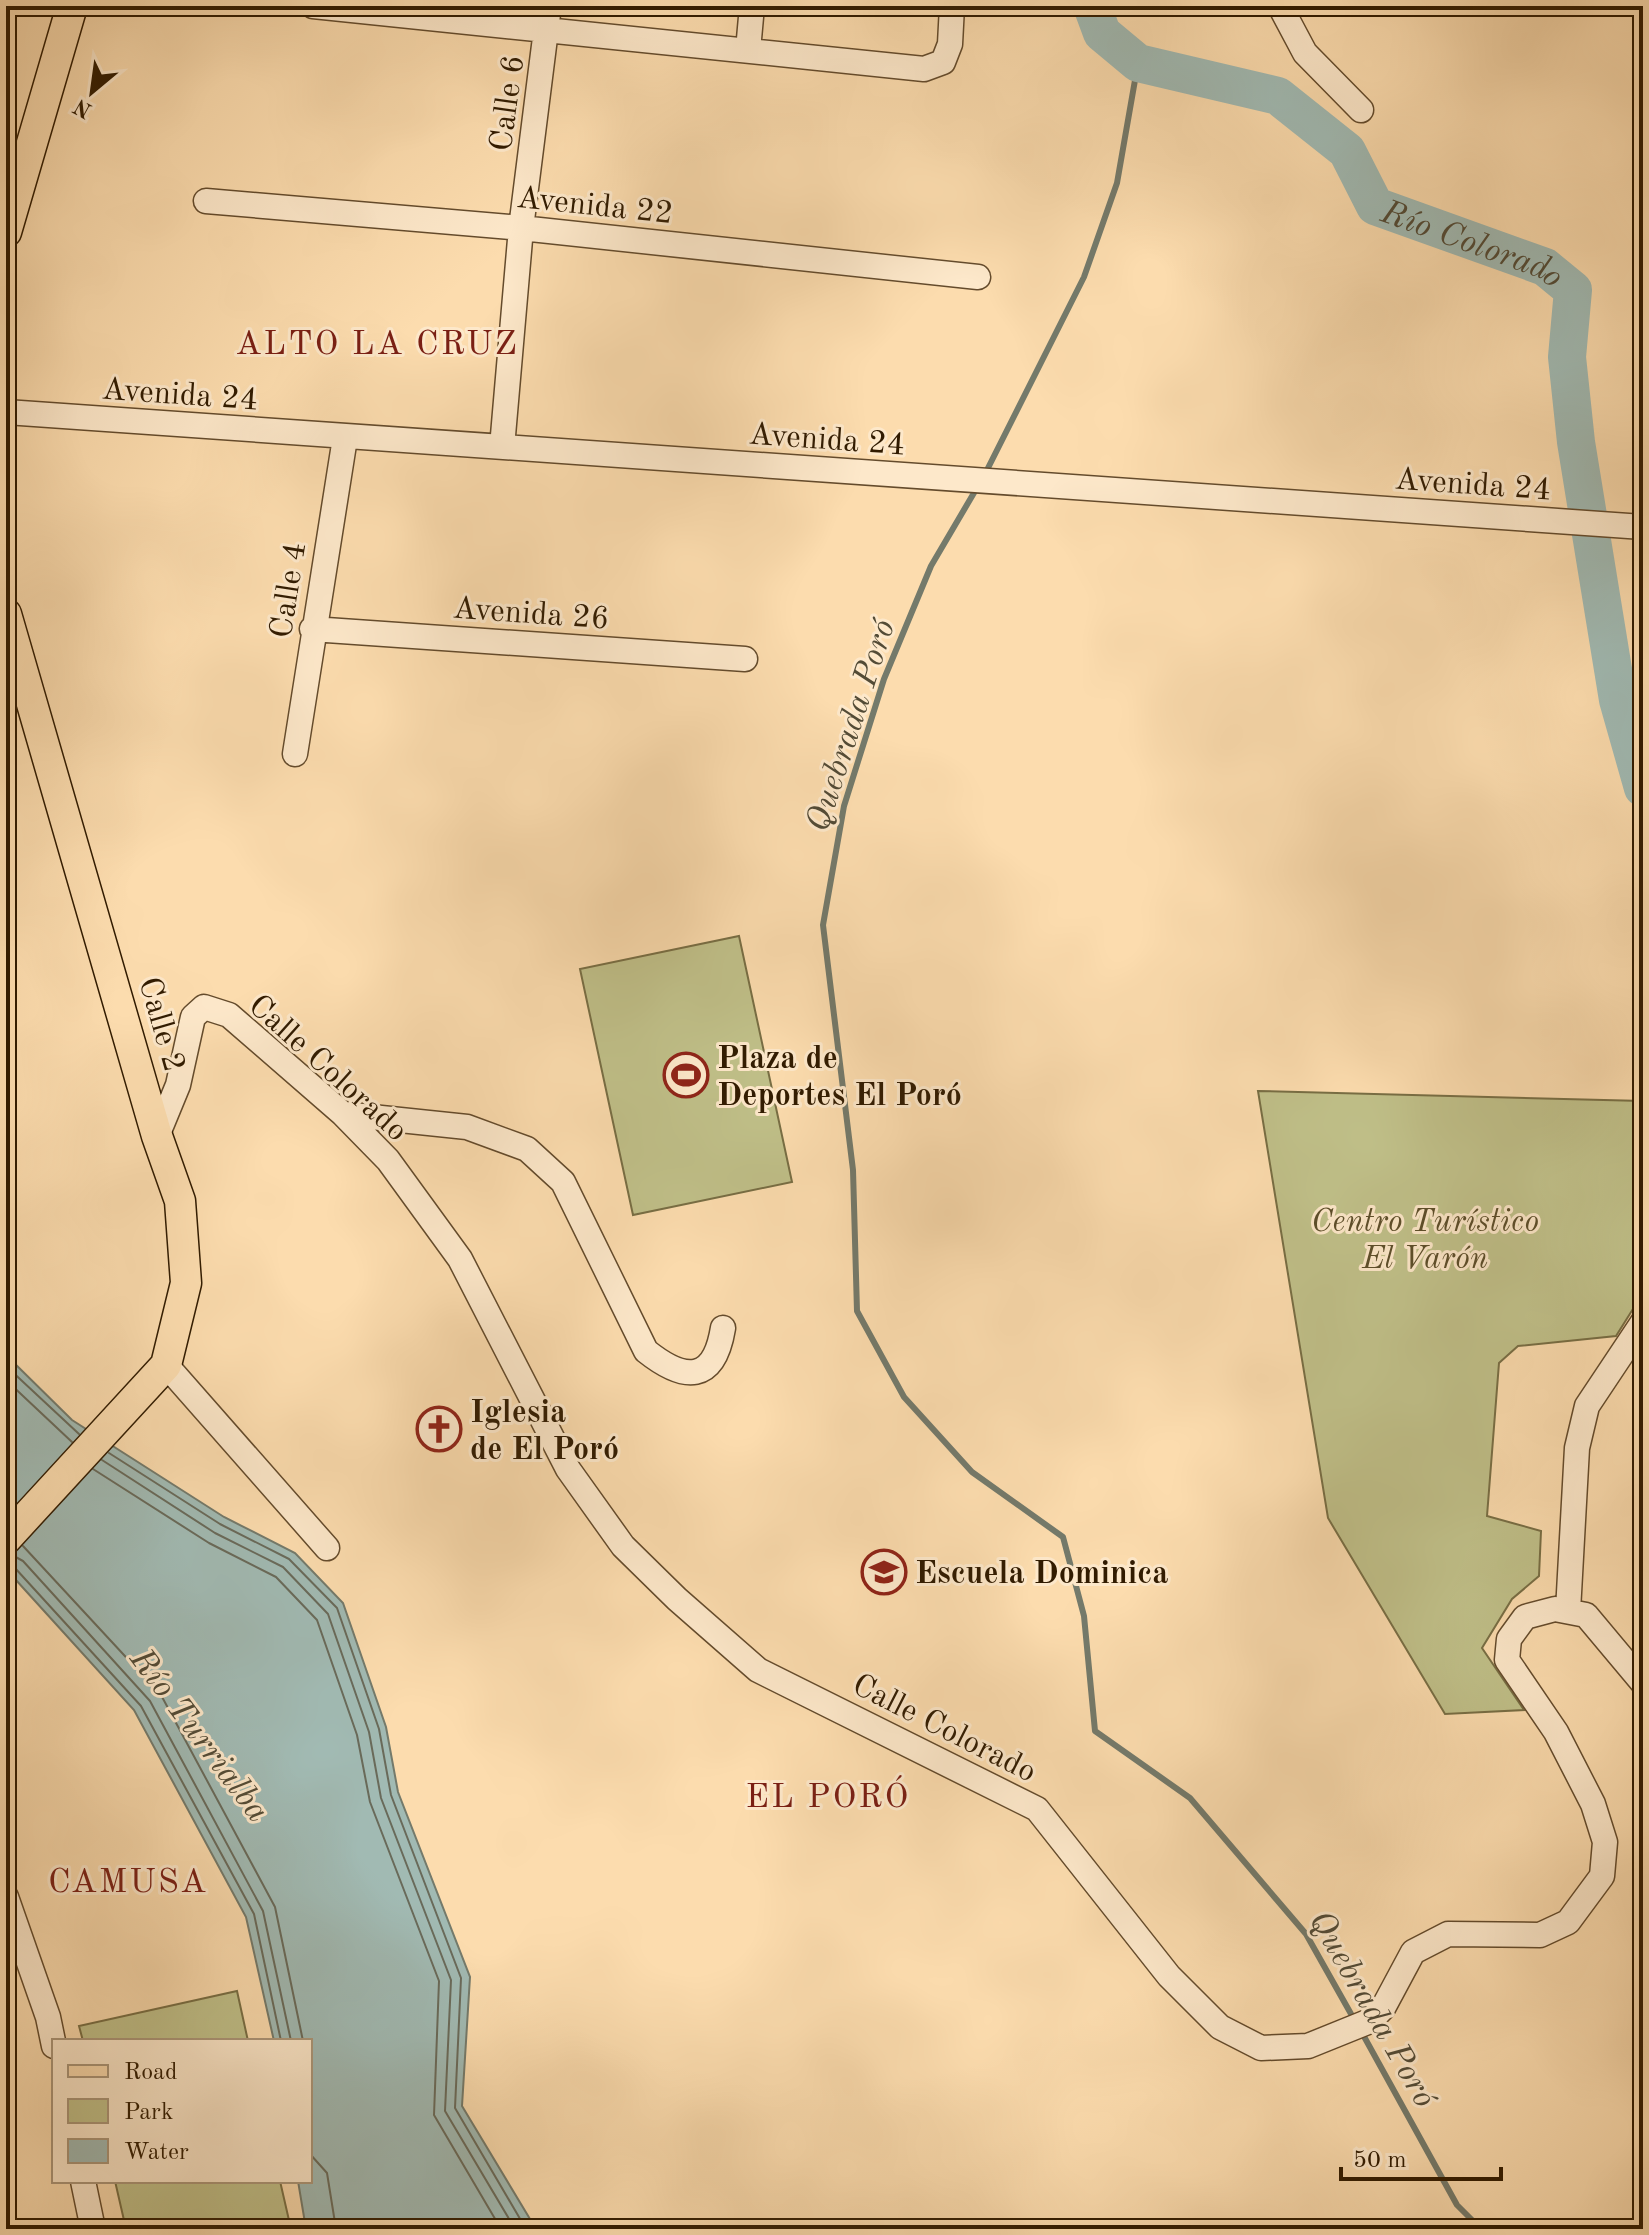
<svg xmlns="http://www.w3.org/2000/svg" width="1649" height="2235" viewBox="0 0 1649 2235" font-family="'Old Standard TT',serif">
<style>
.green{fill:#c0c089;stroke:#786e44;stroke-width:2}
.water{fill:#a1bab3;stroke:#747a6b;stroke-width:2}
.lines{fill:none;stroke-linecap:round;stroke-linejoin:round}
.shore{stroke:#696a5a;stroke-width:2}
.stream{stroke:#747a6b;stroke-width:6}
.river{stroke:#a1bab3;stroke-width:38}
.minor-casing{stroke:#644b2c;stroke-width:27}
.major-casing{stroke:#311b00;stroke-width:33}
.minor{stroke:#fde8ca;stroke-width:24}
.major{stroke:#fcdcae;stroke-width:30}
.labels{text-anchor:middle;stroke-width:6;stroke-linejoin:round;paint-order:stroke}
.street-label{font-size:32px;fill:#311b00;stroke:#fde8ca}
.poi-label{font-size:32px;font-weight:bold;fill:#311b00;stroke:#fde8ca;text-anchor:start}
.park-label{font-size:32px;font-style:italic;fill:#5c4d29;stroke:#fde8ca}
.water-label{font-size:34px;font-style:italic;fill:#534b36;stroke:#fde8ca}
.neighbourhood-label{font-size:34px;letter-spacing:2px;fill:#7a1f14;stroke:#fde8ca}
</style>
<rect width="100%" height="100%" fill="#fcdcae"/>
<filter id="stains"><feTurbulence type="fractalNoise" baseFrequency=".0025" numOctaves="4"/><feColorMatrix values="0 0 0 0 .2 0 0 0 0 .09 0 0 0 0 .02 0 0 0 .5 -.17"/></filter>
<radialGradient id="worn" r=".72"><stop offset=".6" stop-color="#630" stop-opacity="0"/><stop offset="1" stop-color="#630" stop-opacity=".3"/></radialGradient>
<path class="green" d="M739,936L792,1182L633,1215L580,969Z
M1258,1091L1643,1101V1293L1616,1336L1518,1346L1499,1363L1487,1516L1541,1531L1539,1576L1512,1599L1482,1648L1524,1710L1445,1714L1328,1518Z
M237,1991L248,2041H83L79,2026Z
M115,2181H280L291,2229H126Z"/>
<path class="water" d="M6,1355L72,1420L224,1517L295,1553L343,1603L386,1727L398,1792L470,1977L462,2106L536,2229H306L298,2181H310V2041H274L246,1917L134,1710L6,1569Z"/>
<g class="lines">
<path class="shore" d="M6,1366L79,1434
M6,1380L72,1442
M109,1453L220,1524L289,1559L337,1608L379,1729L391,1795L461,1978L455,2108L526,2229
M102,1460L215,1533L283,1567L328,1614L369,1732L381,1798L451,1980L445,2111L515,2229
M93,1469L209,1543L276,1577L317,1620L357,1735L370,1802L439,1981L434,2115L501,2229
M23,1546L161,1695L275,1907L303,2041
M12,1555L23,1561L150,1701L263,1911L291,2041
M6,1565L15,1568L141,1706L254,1914L281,2041
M310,2154L327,2173L336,2229"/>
<path class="stream" d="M984,476L1084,277L1117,183L1138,63
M978,486L931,566L884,679L844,806L823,925L853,1170L857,1311L904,1397L972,1472L1063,1537L1084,1616L1095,1731L1190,1798L1306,1934L1355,2021
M1361,2031L1457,2205L1481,2229"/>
<path class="river" id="s1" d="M1092,6L1102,33L1138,63L1278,96L1347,151L1375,206L1545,267L1573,290L1567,357L1576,442L1618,700L1643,788"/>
<g class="minor-casing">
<path id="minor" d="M313,6L924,69L943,62L950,44L952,6
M1280,6L1305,53L1361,110
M748,50L752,6
M206,201L521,228L978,277
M6,412L1643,527
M502,447L521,228L549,6
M312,629L745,659
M295,754L345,438
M343,1114L467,1127L527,1149L563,1182L646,1351C685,1382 714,1383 723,1328
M157,1136L178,1085L193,1017L204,1007L229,1015L343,1114L388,1160L460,1259L568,1469L623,1546L677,1599L758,1670L1037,1809L1169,1976L1220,2027L1261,2048L1308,2046L1370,2021L1383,2008L1413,1952L1448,1934L1540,1935L1568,1922L1602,1876L1605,1842L1593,1804L1556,1732L1507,1660L1509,1639L1525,1617L1555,1609L1586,1615L1643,1683
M166,1365L327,1548
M1568,1611L1577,1448L1587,1406L1643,1322
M6,1897L48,2017L54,2046
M83,2181L93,2229"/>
</g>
<g class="major-casing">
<path id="major" d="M6,232L72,6
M6,614L157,1136L180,1201L186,1283L166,1365L6,1539"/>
</g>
<use href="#minor" class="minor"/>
<use href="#major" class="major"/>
</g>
<defs>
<g id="stadium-ring" transform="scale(2.3)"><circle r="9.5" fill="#fde8ca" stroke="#8f2418" stroke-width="1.5"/><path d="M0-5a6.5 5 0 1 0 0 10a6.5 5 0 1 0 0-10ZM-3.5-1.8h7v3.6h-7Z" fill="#8f2418"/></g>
<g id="church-ring" transform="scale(2.3)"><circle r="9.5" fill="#fde8ca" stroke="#8f2418" stroke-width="1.5"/><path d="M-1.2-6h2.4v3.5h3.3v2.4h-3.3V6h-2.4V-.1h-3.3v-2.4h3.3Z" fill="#8f2418"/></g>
<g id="school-ring" transform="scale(2.3)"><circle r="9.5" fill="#fde8ca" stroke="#8f2418" stroke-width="1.5"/><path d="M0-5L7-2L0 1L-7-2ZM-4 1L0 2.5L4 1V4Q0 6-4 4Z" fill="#8f2418"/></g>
</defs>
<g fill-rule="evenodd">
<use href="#stadium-ring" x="686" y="1075"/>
<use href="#church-ring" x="439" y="1429"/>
<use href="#school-ring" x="884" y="1572"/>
</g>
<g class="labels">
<g class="street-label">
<text transform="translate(506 103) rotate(-82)" y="11">Calle 6</text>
<text transform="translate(595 204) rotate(6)" y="11">Avenida 22</text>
<text transform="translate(180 393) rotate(4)" y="11">Avenida 24</text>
<text transform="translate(827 438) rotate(4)" y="11">Avenida 24</text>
<text transform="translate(1473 483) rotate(4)" y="11">Avenida 24</text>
<text transform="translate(287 590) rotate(-81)" y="11">Calle 4</text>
<text transform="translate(531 612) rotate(4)" y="11">Avenida 26</text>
<text transform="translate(163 1024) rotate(74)" y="11">Calle 2</text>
<text transform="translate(329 1067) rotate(42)" y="11">Calle Colorado</text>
<text transform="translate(945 1727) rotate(27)" y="11">Calle Colorado</text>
</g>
<g class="poi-label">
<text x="717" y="1068">Plaza de<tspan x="717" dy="37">Deportes El Poró</tspan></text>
<text x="470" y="1422">Iglesia<tspan x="470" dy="37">de El Poró</tspan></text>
<text x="915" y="1583">Escuela Dominica</text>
</g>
<g class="park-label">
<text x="1425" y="1231">Centro Turístico<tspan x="1425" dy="37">El Varón</tspan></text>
</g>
<g class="water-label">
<text dy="12" stroke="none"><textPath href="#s1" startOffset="474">Río Colorado</textPath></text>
<text transform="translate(849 725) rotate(-72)" y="12">Quebrada Poró</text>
<text transform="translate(201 1734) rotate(53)" y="12">Río Turrialba</text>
<text transform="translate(1374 2008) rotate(60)" y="12">Quebrada Poró</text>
</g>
<g class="neighbourhood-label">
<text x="377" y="354">ALTO LA CRUZ</text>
<text x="828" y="1807">EL PORÓ</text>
<text x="128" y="1892">CAMUSA</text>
</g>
</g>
<rect width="1649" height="2235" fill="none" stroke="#fcdcae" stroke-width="32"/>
<rect x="8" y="8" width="1633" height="2219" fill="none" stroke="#311b00" stroke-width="4"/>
<rect x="16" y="16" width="1617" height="2203" fill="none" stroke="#311b00" stroke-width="2"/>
<rect x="52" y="2039" width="260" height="144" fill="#fde8ca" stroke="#ab9679" stroke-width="2"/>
<rect x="68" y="2065" width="40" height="12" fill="#fcdcae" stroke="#ab9679" stroke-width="2"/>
<text x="124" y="2079" font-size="24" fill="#311b00">Road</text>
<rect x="68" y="2099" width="40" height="24" fill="#c0c089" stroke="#ab9679" stroke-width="2"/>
<text x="124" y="2119" font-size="24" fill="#311b00">Park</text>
<rect x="68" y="2139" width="40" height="24" fill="#a1bab3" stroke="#ab9679" stroke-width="2"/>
<text x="124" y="2159" font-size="24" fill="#311b00">Water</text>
<g transform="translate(92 92) rotate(209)" stroke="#fde8ca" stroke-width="6" paint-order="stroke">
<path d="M0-6L14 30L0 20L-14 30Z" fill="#311b00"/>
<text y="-12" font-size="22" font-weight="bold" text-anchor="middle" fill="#311b00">N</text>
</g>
<path d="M1341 2167v12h160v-12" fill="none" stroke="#311b00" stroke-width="4"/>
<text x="1353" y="2167" font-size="24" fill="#311b00" stroke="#fde8ca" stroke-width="6" paint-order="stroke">50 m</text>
<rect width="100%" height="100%" filter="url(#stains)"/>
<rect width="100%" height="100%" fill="url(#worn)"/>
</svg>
